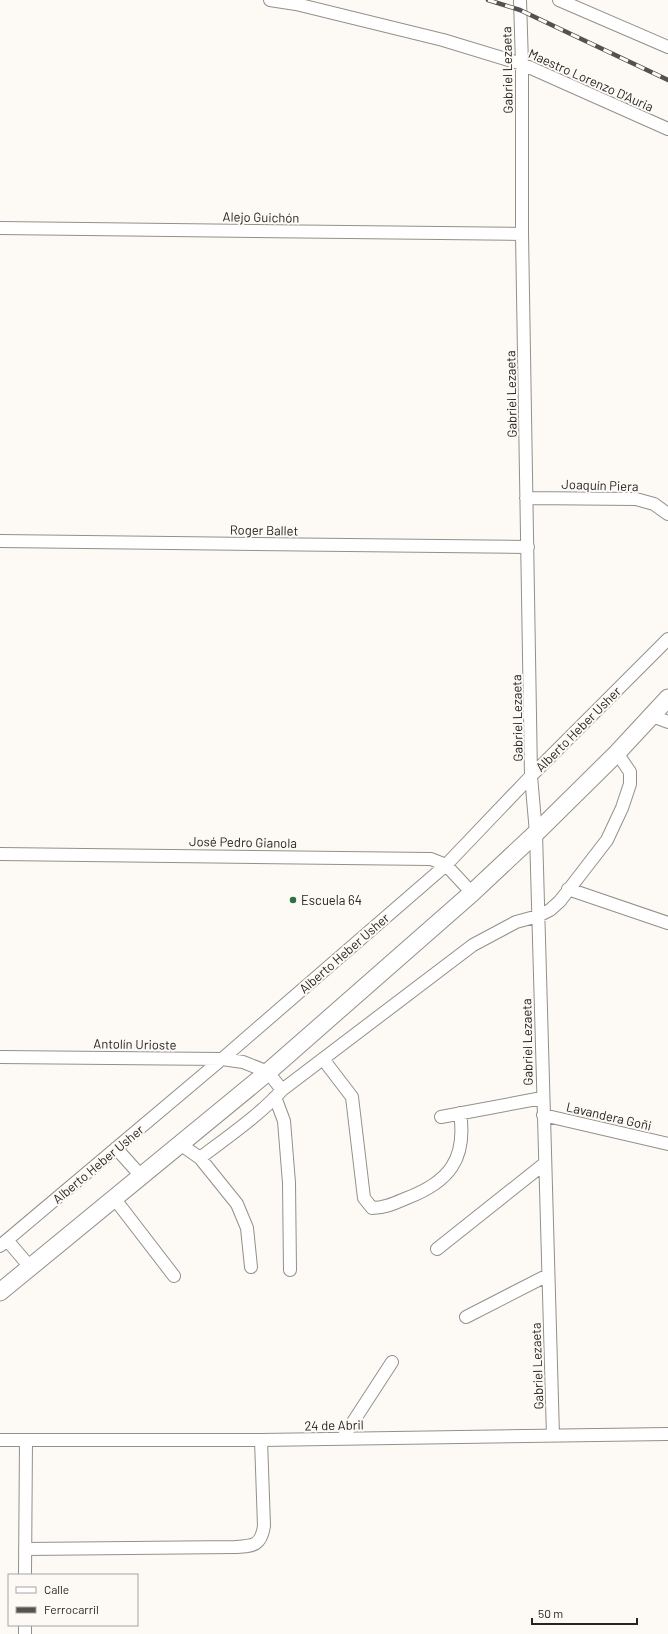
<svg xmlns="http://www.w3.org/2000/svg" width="668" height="1634" viewBox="0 0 668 1634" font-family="Barlow,sans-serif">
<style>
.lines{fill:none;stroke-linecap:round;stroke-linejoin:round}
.street-casing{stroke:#93908c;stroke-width:14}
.secondary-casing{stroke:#93908c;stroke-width:19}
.street{stroke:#fff;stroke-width:12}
.secondary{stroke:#fff;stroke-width:17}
.rail-casing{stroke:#545250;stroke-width:4.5}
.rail{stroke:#fdf9f5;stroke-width:3;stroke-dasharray:9;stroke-linecap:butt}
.poi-dot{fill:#2b7441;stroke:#fdf9f5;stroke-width:1.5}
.labels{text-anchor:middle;stroke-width:4;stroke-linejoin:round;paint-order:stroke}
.street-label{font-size:13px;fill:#262523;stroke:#fdf9f5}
.poi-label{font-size:13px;fill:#262523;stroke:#fdf9f5;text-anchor:start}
</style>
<rect width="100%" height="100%" fill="#fdf9f5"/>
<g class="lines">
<g class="street-casing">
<path id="street" d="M270,0L296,4L443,40L522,64L668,129
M520,0L522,64V234L531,776L536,833L553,1436
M559,0L668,47
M0,228L522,234
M526,498L636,499L654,504L668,514
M0,541L528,547
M652,716L668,722
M0,854L431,859L446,865L472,893
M568,889L668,923
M0,1057L222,1059L243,1062L268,1072L282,1090
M323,1059L352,1097L364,1198L372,1208C385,1208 395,1203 407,1198C449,1182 467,1159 460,1113
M275,1097L284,1121L289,1183L290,1270
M543,1115L668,1144
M441,1117L542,1098
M180,1144L200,1158C226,1138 261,1114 282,1090L473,945L516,922L538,916L550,910L560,901L607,840L622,808L630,784V772L617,753
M116,1148L141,1176
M200,1158L237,1204L247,1228L251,1267
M114,1198L174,1276
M7,1240L30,1267
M0,1246L222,1059L446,865L531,776L668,639
M437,1249L544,1164
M466,1317L548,1275
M342,1439L392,1362
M0,1440H261L668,1434
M25,1549L235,1547C253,1546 261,1546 264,1526L261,1440
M25,1575L26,1440
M25,1625V1634"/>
</g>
<g class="secondary-casing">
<path id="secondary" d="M0,1292L268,1072L472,893L536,833L617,753L668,698"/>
</g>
<use href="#street" class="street"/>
<use href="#secondary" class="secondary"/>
<g class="rail-casing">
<path id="rail" d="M488,0L520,10L668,80"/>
</g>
<use href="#rail" class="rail"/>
</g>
<circle class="poi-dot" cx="293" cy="900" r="4"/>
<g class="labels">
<g class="street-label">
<text transform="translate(507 70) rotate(-91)" y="5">Gabriel Lezaeta</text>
<text transform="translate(591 80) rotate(24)" y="5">Maestro Lorenzo D'Auria</text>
<text transform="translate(261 217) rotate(1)" y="5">Alejo Guichón</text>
<text transform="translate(511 394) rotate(-91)" y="5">Gabriel Lezaeta</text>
<text transform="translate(600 485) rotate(2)" y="5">Joaquín Piera</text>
<text transform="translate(264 530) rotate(1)" y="5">Roger Ballet</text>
<text transform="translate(517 718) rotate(-91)" y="5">Gabriel Lezaeta</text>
<text transform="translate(578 729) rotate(-45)" y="5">Alberto Heber Usher</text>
<text transform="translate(243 842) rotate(1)" y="5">José Pedro Gianola</text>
<text transform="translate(344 953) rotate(-41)" y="5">Alberto Heber Usher</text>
<text transform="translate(527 1042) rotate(-91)" y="5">Gabriel Lezaeta</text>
<text transform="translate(135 1044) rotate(1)" y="5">Antolín Urioste</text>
<text transform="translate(609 1116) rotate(13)" y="5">Lavandera Goñi</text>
<text transform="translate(98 1164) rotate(-40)" y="5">Alberto Heber Usher</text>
<text transform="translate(537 1366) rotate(-92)" y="5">Gabriel Lezaeta</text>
<text transform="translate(334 1425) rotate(-1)" y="5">24 de Abril</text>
</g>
<g class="poi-label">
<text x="301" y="905">Escuela 64</text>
</g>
</g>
<rect x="8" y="1574" width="130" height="52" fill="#fdf9f5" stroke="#a7a4a1"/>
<rect x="16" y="1587" width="20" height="6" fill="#ffffff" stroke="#a7a4a1"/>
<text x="44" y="1594" font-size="12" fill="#262523">Calle</text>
<rect x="16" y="1607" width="20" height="6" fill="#545250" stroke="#a7a4a1"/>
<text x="44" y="1614" font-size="12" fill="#262523">Ferrocarril</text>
<path d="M532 1618v6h105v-6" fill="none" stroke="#262523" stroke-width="2"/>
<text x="538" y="1618" font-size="12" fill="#262523" stroke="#fdf9f5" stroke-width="3" paint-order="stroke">50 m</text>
</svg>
